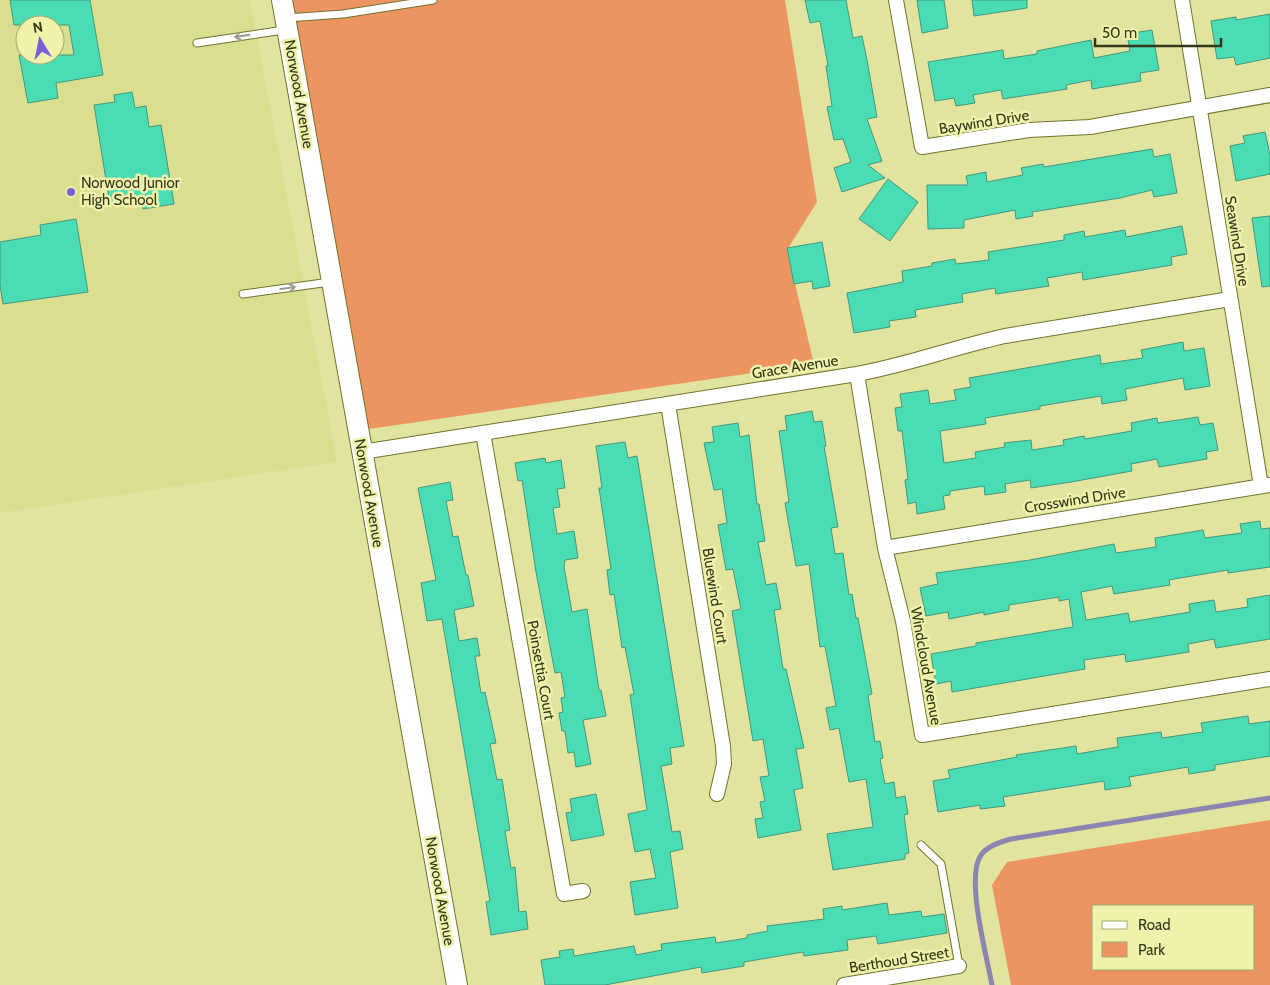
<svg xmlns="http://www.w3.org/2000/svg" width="1270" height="985" viewBox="0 0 1270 985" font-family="Cabin,sans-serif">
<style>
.built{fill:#dade8f;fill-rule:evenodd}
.green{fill:#ec9560;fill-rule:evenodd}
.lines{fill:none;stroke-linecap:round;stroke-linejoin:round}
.stream{stroke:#8c84b1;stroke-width:5}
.building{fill:#4addb4;stroke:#43977e}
.lane-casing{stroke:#71732f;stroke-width:9}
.street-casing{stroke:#71732f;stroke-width:16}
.secondary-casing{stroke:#71732f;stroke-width:22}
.lane{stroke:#fff;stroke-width:7}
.street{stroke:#fff;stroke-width:14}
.secondary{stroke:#fff;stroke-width:20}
.oneway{stroke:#9a9a8c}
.poi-dot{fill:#7b5dd8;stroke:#eef2aa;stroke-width:2}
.labels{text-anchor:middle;stroke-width:5;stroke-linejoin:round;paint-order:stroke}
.street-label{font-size:15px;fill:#35361a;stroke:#eef2aa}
.poi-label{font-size:15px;fill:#35361a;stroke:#eef2aa;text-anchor:start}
</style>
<rect width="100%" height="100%" fill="#e0e49e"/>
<path class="built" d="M0,0H250L337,462L0,513ZM25,25H55V55H25Z"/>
<path class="green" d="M283,0H785L817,202L787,250L814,364L362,430Z
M1270,820V985H1011L992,885L1007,862ZM1094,906H1254V969H1094Z"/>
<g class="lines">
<path class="stream" d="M992,985C987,957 965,877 981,855C987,846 1000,842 1011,839L1270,798"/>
</g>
<path class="building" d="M10,0H90L103,75L56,83L58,98L28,103L19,55H74L69,25H14Z
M805,0H846L853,38L862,36L867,60L877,117L867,119L882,161L868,165L885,178L842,192L834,168L851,162L843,139L834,140L827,107L832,106L826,66H828L820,21L810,23Z
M917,0H944L948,28L922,33Z
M972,0H1027V8L974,16Z
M1270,14V58L1236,65L1234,57L1217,59L1211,21L1236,17V20Z
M1152,30L1159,70L1140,73L1141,81L1092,89L1091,80L1066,85L1067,89L1003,99L1001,90L973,95L975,103L956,106L954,98L935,101L928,62L1003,50L1004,59L1037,54V51L1091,40L1094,58L1130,51L1127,34Z
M132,92L135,108L146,106L149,127L161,125L174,204L143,209L141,200L110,205L94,105L115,102L114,95Z
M1265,132L1270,155V174L1236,181L1230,146L1245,143L1243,136Z
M1152,149L1154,157L1170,154L1177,193L1154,197L1152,190L1120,198L1032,212L1033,216L1016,219L1015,210L964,220V228L928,229L927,185H968L966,176L986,172L987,182L1023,175L1021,168L1043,164L1044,167Z
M888,179L918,202L890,241L859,219Z
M1270,216V286L1262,287L1252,218Z
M76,219L88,292L3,304L0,285V242L41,235L40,225Z
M1182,226L1187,254L1171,257L1172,265L1083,280L1082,272L1047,278L1049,286L996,294L995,288L962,294L963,302L915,310L916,317L889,321L890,327L854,333L847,293L903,282L902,271L932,266V263L955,259L956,264L989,260L988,252L1064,240V235L1084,231L1085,237L1125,230L1126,237Z
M822,242L830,286L813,289L812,281L794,284L787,248Z
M1183,342L1184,351L1204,348L1210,386L1185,390L1183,378L1125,389L1127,400L1102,404L1101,396L1040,406V409L985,418L986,424L940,431L944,463L976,458L975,452L1005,447L1004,443L1031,440L1032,450L1064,445L1063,440L1084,436L1085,439L1132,431L1131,423L1157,418L1158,423L1198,417L1200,425L1213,423L1218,450L1206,452L1207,459L1159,467L1157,459L1131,464L1132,471L1071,482L1031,488L1030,480L1005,484L1006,492L985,495L984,486L950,491V495L943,496L945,509L917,514L916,502L908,504L905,480L908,479L902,431H898L895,408L902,407L900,394L928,390L930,404L956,400L954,390L971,387L969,378L1100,355L1101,364L1143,358L1141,350Z
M812,411L814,422L822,421L826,446H824L838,527L831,528L835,554L843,553L849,595L852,594L856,618H858L872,694L868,695L875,742L880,741L883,758L880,759L885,784L894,782L896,798L905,796L908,814L904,815L909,853L905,854V859L833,870L827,834L873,827L866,779L849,782L839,728L830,730L826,708L836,706L825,646L820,647L809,564L796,566L785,503L789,502L779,431L787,430L785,416Z
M738,423L740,437L749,435L757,504H759L765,541L758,542L766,585L776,583L781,609L774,610L783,669H786L804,748L796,749L803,788L794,790L801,830L758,838L755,819L763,818L760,802L765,801L760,777L769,776L763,739L753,741L732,611L741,609L733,569L726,570L718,525L727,523L722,489L714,490L704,443L714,442L712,427Z
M625,442L628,458L637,456L684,746L670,748L672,764L661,766L672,832L680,831L683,849L670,852L678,908L635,915L630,882L656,878L650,849L635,852L628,814L647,810L630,695L634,694L625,647L622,648L614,594L610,595L607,570L611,569L599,488H602L596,446Z
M545,458L546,463L561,460L565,488L557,489L560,507L553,508L557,534L574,531L578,558L565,560L564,567L572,612L587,609L599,690H601L606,716L583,720L591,764L576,767L574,752L568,753L565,731H562L559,713L563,712L561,698L565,697L561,672L555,673L536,572L522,480L518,481L515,463Z
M450,482L453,500L446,501L453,537L458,536L466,575H468L474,606L454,610L459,641L477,638L480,656H475L481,693L485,692L496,743L490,744L497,780L502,779L510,830L505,831L511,868L515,867L519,912L526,911L528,929L491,935L486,902L490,901L442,619L427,621L421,583L436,580L418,488Z
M1260,521L1261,529L1270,528V567L1228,573V570L1180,578L1169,580L1170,585L1114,594L1112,586L1081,592L1086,620L1128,613L1130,622L1190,612L1189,604L1214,600L1216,612L1248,607L1247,599L1270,595V639L1216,648L1214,639L1188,644L1189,652L1126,662L1125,654L1084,660L1085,669L952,692L951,681L936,684L931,654L976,646V643L1073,627L1069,599L1059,601V597L1009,605V610L984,615V612L949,619L948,612L926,616L920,588L938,584L936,573L1030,560L1114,544L1116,553L1156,547L1155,538L1203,530L1205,538L1242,533L1240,524Z
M1248,716L1249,724L1270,721V756L1215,765V770L1189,774L1188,767L1129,777L1131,786L1105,790L1104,781L1003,797L1005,806L980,809V805L938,812L933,781L950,778L948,770L1017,757L1016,755L1076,746L1077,754L1118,747L1117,738L1161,732L1162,738L1203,732L1201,723Z
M596,794L604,835L571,841L566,813L572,812L570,799Z
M887,903L889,915L921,911L922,917L944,914L947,933L878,944L876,936L847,940L848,950L804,956L803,952L744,962V966L702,973L701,967L605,985H545L541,960L560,957L559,951L573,949L574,956L634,946L636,955L662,950L661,944L715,937L716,943L747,938V935L768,931L767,926L824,919L823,909L842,906V910Z"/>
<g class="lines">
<g class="lane-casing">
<path id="lane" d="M286,18L343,14L433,0
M197,43L284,30
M243,294L330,282
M921,845L941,864L959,966"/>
</g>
<g class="street-casing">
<path id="street" d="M896,0L922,147L1029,130L1090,127L1270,95
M1182,0L1261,486
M857,374L885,548L903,621L922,735L1270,679
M668,404L723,746L724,764L717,794
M483,433L564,894L583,891
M362,452L857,374C907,365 955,347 1005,336L1230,299
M885,548L1269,485
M844,985L959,966"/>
</g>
<g class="secondary-casing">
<path id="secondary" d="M282,0L457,985"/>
</g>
<use href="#lane" class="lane"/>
<use href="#street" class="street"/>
<use href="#secondary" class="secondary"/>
</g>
<defs><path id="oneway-shaft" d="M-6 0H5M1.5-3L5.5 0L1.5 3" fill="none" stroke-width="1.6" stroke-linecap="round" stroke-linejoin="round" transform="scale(1.25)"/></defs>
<g class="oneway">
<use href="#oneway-shaft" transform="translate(242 36) rotate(171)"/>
<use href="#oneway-shaft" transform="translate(288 288) rotate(-8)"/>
</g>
<circle class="poi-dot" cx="71" cy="192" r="5"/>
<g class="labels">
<g class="street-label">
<text transform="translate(299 94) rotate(80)" y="5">Norwood Avenue</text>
<text transform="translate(984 122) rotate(-9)" y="5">Baywind Drive</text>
<text transform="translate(1237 241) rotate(81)" y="5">Seawind Drive</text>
<text transform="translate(795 367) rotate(-9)" y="5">Grace Avenue</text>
<text transform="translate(369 493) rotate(80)" y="5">Norwood Avenue</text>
<text transform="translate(1075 500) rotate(-9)" y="5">Crosswind Drive</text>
<text transform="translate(715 596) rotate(81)" y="5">Bluewind Court</text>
<text transform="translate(926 666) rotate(80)" y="5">Windcloud Avenue</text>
<text transform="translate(541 670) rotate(80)" y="5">Poinsettia Court</text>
<text transform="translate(440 891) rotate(80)" y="5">Norwood Avenue</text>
<text transform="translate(899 960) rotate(-9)" y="5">Berthoud Street</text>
</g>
<g class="poi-label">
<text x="81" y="188">Norwood Junior<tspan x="81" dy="17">High School</tspan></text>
</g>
</g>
<rect x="1092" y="905" width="162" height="65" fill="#eef2aa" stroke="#a4a770"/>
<rect x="1102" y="921" width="25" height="8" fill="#ffffff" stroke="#a4a770"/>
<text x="1138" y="930" font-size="15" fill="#35361a">Road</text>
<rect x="1102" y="942" width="25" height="15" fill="#ec9560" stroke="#a4a770"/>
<text x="1138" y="955" font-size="15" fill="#35361a">Park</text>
<g transform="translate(40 40) rotate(350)"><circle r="24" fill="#eef2aa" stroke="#a4a770"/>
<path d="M0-4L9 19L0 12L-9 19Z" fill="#7b5dd8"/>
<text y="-8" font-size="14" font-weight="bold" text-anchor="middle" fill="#35361a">N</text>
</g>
<path d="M1095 38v8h126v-8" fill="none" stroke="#35361a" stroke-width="2.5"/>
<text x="1102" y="38" font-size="15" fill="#35361a" stroke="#eef2aa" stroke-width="4" paint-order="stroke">50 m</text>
</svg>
